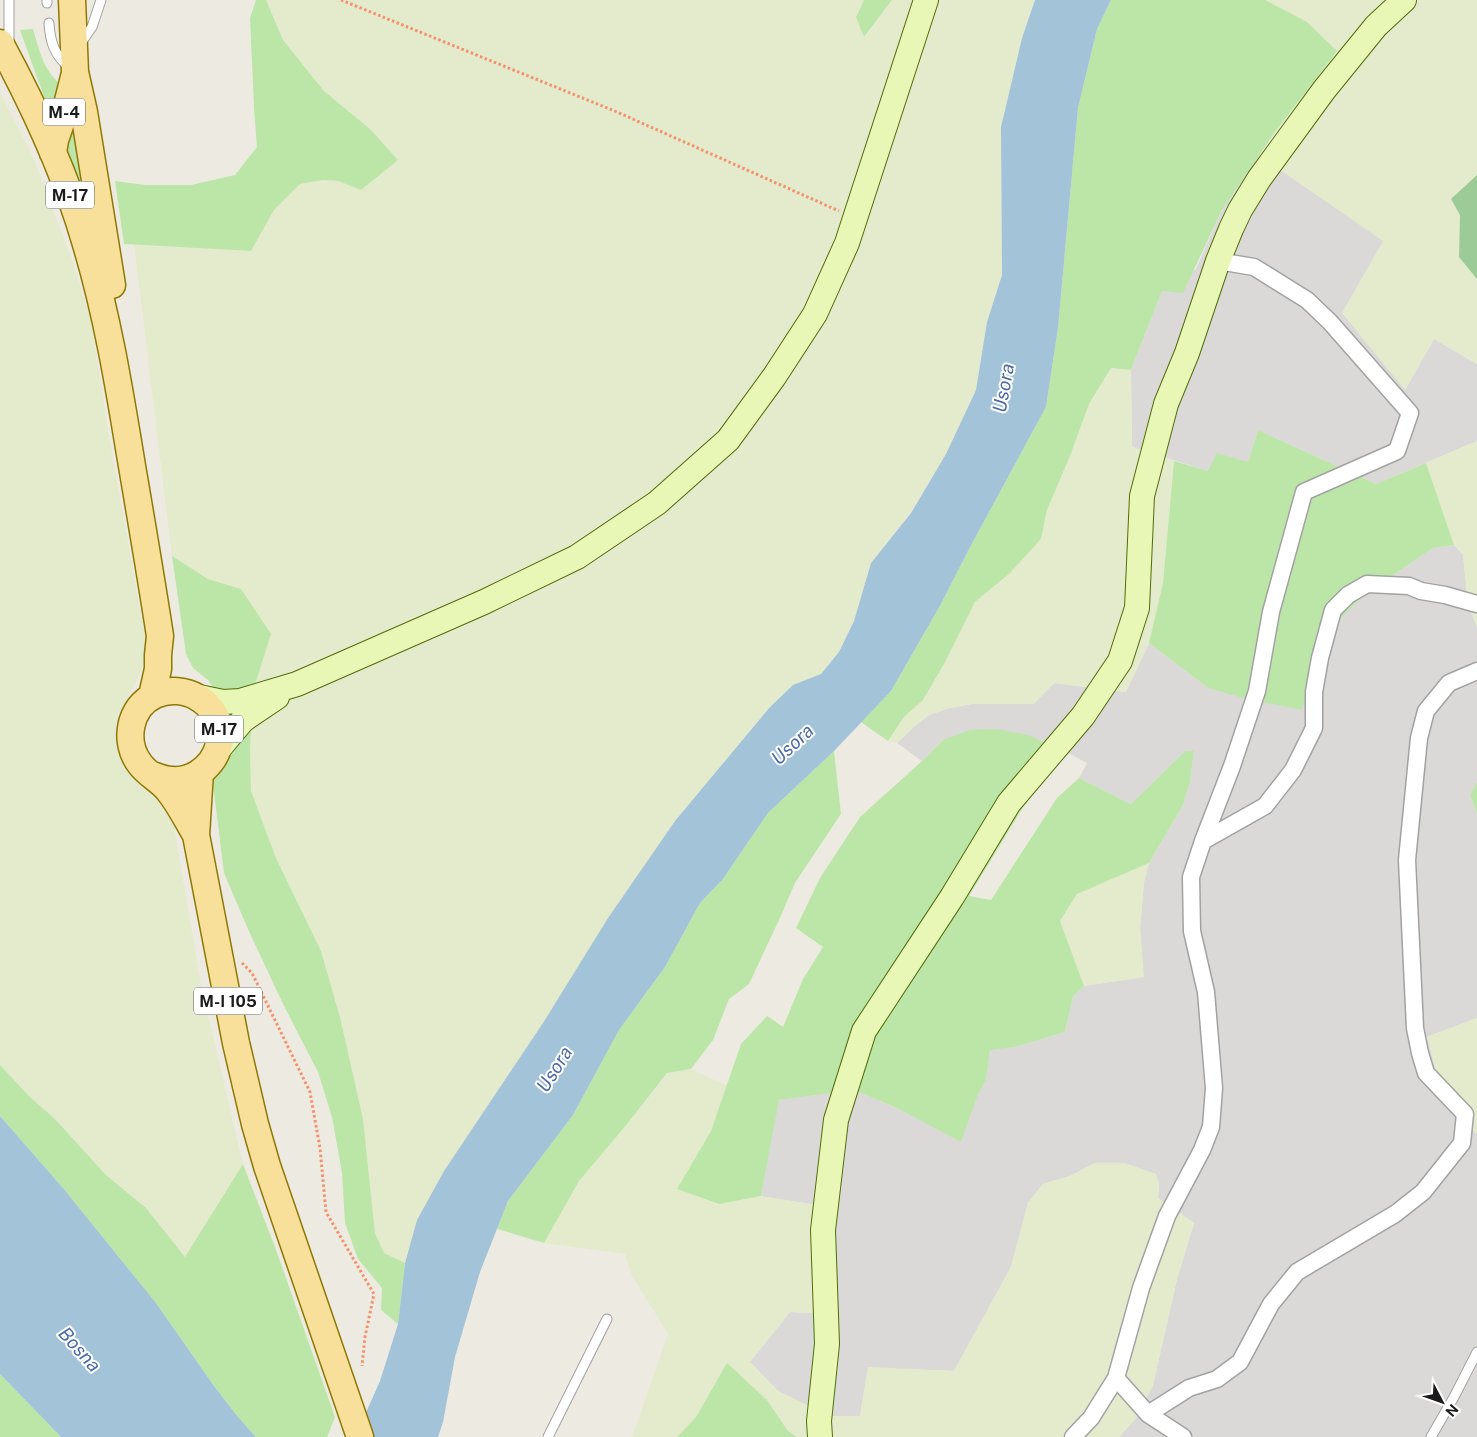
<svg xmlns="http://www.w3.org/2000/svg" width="1477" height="1437" viewBox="0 0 1477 1437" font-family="'Public Sans',sans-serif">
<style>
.residential{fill:#dad9d8}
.farmland{fill:#e4ebcd}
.grass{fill:#bce6a8}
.forest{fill:#9dcb97}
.water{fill:#a3c3d9}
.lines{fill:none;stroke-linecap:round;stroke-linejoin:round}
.lane-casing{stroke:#a2a2a2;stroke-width:11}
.street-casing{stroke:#a2a2a2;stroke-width:19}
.secondary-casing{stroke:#506d08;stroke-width:26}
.primary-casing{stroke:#8e7805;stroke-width:29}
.path{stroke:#f4916b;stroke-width:3;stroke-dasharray:2.5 2.5;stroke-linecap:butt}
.lane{stroke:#fff;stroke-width:9}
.street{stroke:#fff;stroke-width:16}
.secondary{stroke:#e8f7b5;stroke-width:24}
.primary{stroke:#f8e09b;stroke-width:26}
.labels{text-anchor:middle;stroke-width:4;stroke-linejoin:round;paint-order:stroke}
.shield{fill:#fff;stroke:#5f5f5f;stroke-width:1}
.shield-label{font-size:16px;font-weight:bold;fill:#1b1b1b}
.water-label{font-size:19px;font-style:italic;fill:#4c6aa7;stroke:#fff}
</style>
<rect width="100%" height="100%" fill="#edebe1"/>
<path class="residential" d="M1259,155L1384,241L1405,390L1434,339L1477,364V441L1376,484L1258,430L1248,462L1208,471L1132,447L1131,370L1162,291L1196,269L1222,210Z
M1454,545L1463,554L1468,604L1477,628V782L1470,795L1477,814V1018L1427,1037L1448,1105L1477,1134V1437H1119L1136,1418L1153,1385L1177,1279L1194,1223L1158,1198L1159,1182L1095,1163L1070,1176L1043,1184L1028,1203L1011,1267L954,1371L868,1368L860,1416H829L778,1391L750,1362L790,1312L833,1314L836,1208L761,1196L778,1100L854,1090L899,1109L977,1097L986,1080L990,1049L1015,1047L1065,1032L1073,997L1084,986L1143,977L1140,928L1144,882L1149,863L1183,805L1190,782L1194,751H1185L1131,804L1079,778L1087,763L1064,751L943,740L922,761L897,743L916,725L929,715L950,708L972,704L1000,703L1045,692L1054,683L1126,692L1149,643L1208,688L1310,676L1338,620L1364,595L1433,548Z"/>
<path class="farmland" d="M266,0H864L856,17L865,37L892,0H1035L1022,38L1001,127L1002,275L987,322L976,390L946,454L910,513L871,563L854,621L839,652L821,674L793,685L770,707L675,821L608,918L543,1023L444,1171L417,1220L405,1263L384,1253L375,1233L363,1119L340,1017L321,951L276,858L251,791L250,753L252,694L241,589L208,579L172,556L134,245L251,251L274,210L300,184L323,180L338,181L361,190L370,129L324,91L283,40Z
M1265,0H1477V175L1451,199L1460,215L1459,257L1477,279V364L1434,339L1405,390L1342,313L1383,241L1259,155L1274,133L1266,2Z
M0,92L33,157L73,262L91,320L108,430L146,640L145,660L138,679L127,699L121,718L168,791L201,985L243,1164L185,1258L146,1208L106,1175L55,1119L30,1097L0,1065Z
M1111,368L1131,370L1132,447L1174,461L1163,583L1149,643L1126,692L1054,683L1034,704H972L950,708L929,715L916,725L897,743L888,741L904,717L923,700L944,664L975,602L1010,573L1041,539L1047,510L1070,456L1089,404Z
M1477,441V628L1468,604L1463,554L1454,545L1426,463Z
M1149,863L1144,882L1140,928L1144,977L1084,986L1060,921L1077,894Z
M1477,1018V1134L1448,1105L1437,1077L1427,1037Z
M691,1069L728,1086L711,1131L677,1189L718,1204L761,1196L836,1208L833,1314L790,1312L750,1362L778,1391L829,1416H860L868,1367L954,1371L1011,1267L1028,1203L1043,1184L1070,1176L1095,1163H1125L1156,1174L1159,1182L1158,1198L1194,1223L1177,1279L1153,1385L1136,1418L1119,1437H797L788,1431L767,1400L727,1364L696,1417L677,1437H632L668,1334L632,1276L625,1254L544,1243L579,1181L628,1123L668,1073Z"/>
<path class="grass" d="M256,0H266L283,40L324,91L370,129L398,160L361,190L338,181L323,180L300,184L274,210L251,251L124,244L115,181L145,185H191L235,175L257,147L254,108L250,18Z
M864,0H892L864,37L856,17Z
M1111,0H1265L1307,22L1337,51L1274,133L1222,210L1183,293L1162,291L1131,370L1111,368L1089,404L1070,456L1047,510L1041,539L1010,573L975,602L944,664L923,700L904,717L888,741L861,722L891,691L941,604L969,549L1046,407L1058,328L1078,108L1097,29Z
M33,29C39,49 43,69 59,83L51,116L20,30Z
M76,113L88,214L62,139Z
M1258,430L1376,484L1426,463L1454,545L1433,548L1364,595L1336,623L1318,649L1302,710L1247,699L1208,688L1149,643L1163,583L1174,461L1208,471L1217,453L1248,462Z
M172,556L208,579L241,589L271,634L252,694L250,753L251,791L276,858L321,951L340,1017L363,1119L375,1233L384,1253L405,1263L398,1324L381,1310L382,1288L358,1259L345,1223L342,1173L332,1117L318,1072L284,1006L247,927L224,873L211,768L221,700L208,680L193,668L186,654Z
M997,729L1028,735L1064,751L1025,804L969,896L991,900L1057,798L1079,778L1131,804L1185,751H1194L1190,782L1183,805L1149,863L1077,894L1060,921L1084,986L1073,997L1065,1032L1015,1047L990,1050L986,1080L977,1097L961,1142L899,1109L854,1090L779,1100L761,1196L719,1204L677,1189L711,1131L741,1044L767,1016L783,1027L803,979L823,947L796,928L820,878L860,817L922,761L943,740L970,730Z
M834,751L841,814L795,883L779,920L749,984L729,999L713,1040L691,1069L667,1073L628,1123L579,1181L544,1243L497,1229L508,1201L573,1115L619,1030L665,967L700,903L723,879L768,813Z
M1477,782V814L1470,795Z
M0,1065L30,1097L55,1119L106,1175L146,1208L185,1257L243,1164L275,1247L335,1417L327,1437H256L238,1417L214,1386L156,1303L63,1188L0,1116Z
M727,1363L767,1400L788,1431L797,1437H677L696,1417Z
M0,1374L61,1437H0Z"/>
<path class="forest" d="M1477,175V279L1459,257L1460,215L1451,199Z"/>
<path class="water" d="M1035,0H1111L1097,29L1078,108L1058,328L1046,407L969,549L941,604L891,691L834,751L768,813L723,879L700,903L665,967L619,1030L573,1115L508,1201L480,1272L455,1357L443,1422L438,1437H355L380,1381L398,1324L405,1263L417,1220L444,1171L543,1023L608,918L675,821L770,707L793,685L821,674L839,652L854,621L871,563L911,513L946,454L976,390L987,322L1002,275L1001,127L1022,38Z
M0,1116L63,1188L156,1303L214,1386L238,1417L256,1437H61L0,1374Z"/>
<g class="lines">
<g class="lane-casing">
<path id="lane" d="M47,3V0
M49,23C50,41 54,55 69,67
M81,43L92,27L101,0
M9,45V0
M548,1437L607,1319
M1431,1437L1454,1397L1477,1352"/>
</g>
<g class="street-casing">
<path id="street" d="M1203,841L1232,766L1257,691L1271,612L1304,492L1397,451L1410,413L1330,322L1307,300L1254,267L1218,261
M1116,1378L1148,1414L1183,1437
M1148,1414L1189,1388L1217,1379L1240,1362L1271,1304L1297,1272L1395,1214L1423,1192L1462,1143L1465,1114L1426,1073L1420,1053L1415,1028L1407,860L1419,738L1426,711L1449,683L1477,671
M1073,1437L1091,1418L1116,1378L1141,1288L1167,1216L1202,1150L1211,1127L1214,1088L1206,992L1192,931L1191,877L1203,841L1265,806L1293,770L1314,728V692L1320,658L1333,610L1348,595L1367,584L1409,586L1421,591L1445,595L1477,604"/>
</g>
<g class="secondary-casing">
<path id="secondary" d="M199,697L223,702L240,701L297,684L484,602L577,557L657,503L728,440L774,377L815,314L847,243L926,0
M217,751L243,720L277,697
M820,1437L819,1421L827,1344L823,1230L836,1120L864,1031L952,897L1009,803L1083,716L1120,661L1137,608L1142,496L1166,404L1187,353L1218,261L1231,229L1240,210L1259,179L1324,90L1376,26L1404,0"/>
</g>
<g class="primary-casing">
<path id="primary" d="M72,0L75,72L84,112L112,285
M0,43C34,106 65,172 85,241C107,313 119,387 131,460C141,519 151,577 160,636L158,655V669L152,696
M53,153L55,140L67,105L74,77
M200,772L196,835L236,1043L255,1124L267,1166L360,1437
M150,774C158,777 164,780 172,780C197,782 219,761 220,736C220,702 184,682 155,695C129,707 123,742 140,764C147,774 160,780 168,790C179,803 187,820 196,835"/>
</g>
<path class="path" d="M341,0L617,112L839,211
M242,963L252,973L310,1092L320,1148L326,1212L374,1294L365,1337L362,1366"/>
<use href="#lane" class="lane"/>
<use href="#street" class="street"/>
<use href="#secondary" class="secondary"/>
<use href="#primary" class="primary"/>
</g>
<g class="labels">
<g class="shield">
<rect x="43" y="98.5" width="42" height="27" rx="4"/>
<rect x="46" y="181.5" width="48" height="27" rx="4"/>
<rect x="195" y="715.5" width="48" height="27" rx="4"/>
<rect x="194" y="987.5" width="68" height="27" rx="4"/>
</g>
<g class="shield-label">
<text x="64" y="118">M-4</text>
<text x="70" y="201">M-17</text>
<text x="219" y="735">M-17</text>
<text x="228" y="1007">M-I 105</text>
</g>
<g class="water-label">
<text transform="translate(1003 388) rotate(-80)" y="7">Usora</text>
<text transform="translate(792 744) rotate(-43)" y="7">Usora</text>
<text transform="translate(554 1069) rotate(-58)" y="7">Usora</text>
<text transform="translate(80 1349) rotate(48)" y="7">Bosna</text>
</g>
</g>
<g transform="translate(1442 1402) rotate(131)" stroke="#ffffff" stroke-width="4" paint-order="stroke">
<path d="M0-4L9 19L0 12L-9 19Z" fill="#1b1b1b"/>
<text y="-8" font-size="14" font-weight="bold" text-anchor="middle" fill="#1b1b1b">N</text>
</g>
</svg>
